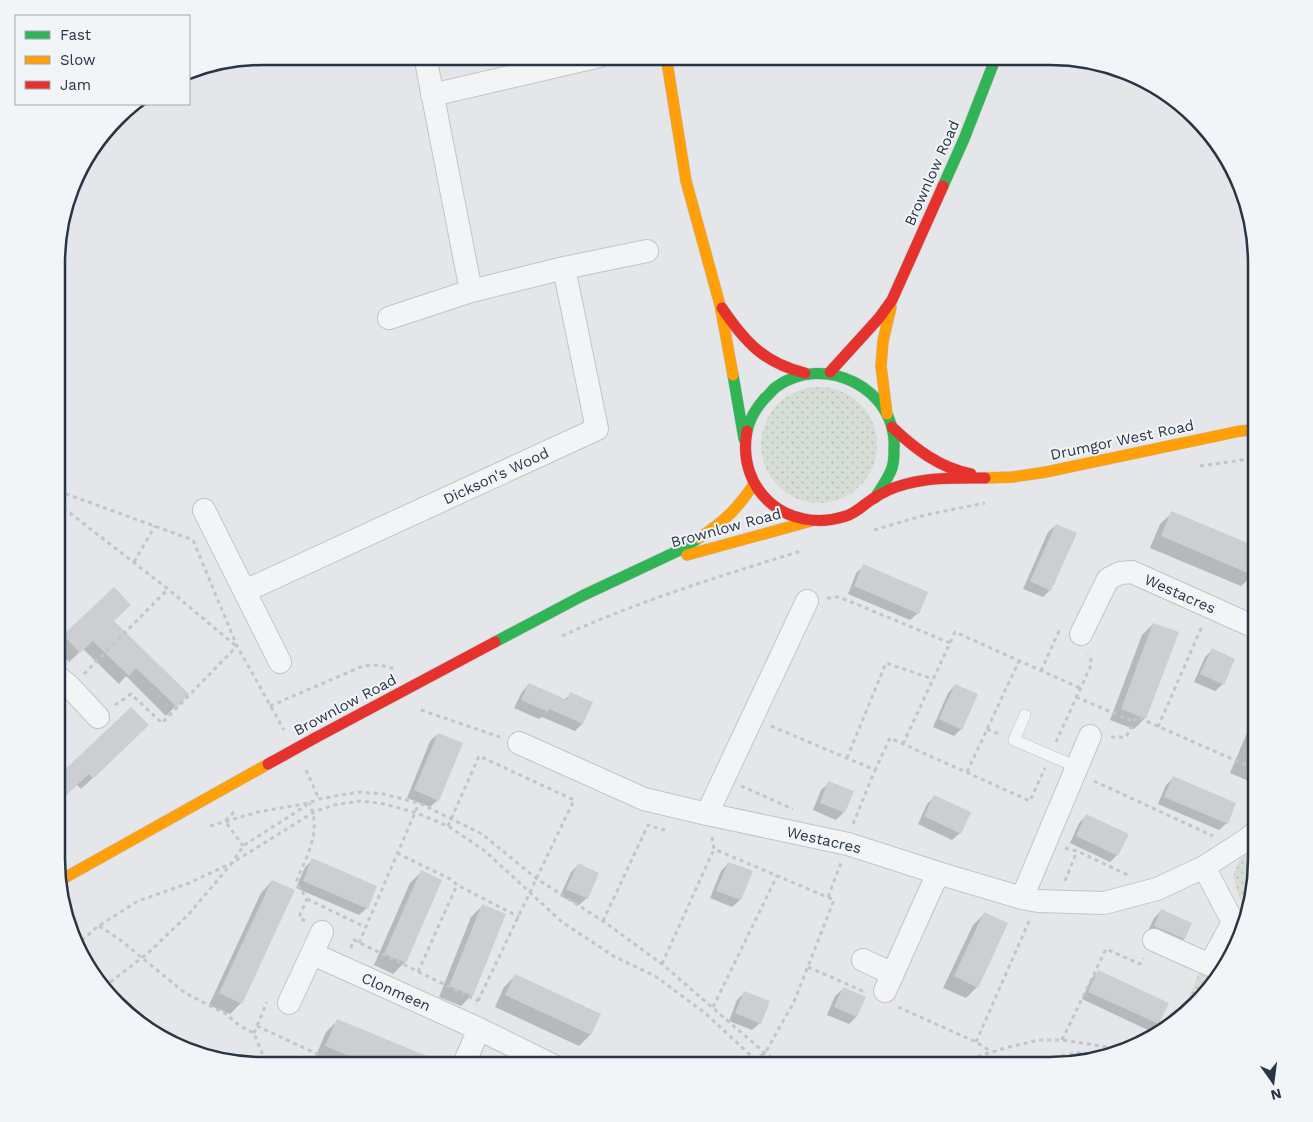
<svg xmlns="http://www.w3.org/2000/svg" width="1313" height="1122" viewBox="0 0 1313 1122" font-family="'Work Sans',sans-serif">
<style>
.grass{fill:url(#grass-dots)}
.shadow{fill:#0003}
.building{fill:#ccced2}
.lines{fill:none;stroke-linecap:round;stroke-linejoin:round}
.lane-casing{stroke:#c2c4c7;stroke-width:12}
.street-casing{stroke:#c2c4c7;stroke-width:24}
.fast-casing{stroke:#c2c4c7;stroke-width:12}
.slow-casing{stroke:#c2c4c7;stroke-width:12}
.jam-casing{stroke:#c2c4c7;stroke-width:12}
.path{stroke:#c3c5c9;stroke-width:3;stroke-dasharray:4 4;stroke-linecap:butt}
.lane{stroke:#f3f4f6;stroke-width:11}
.street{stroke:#f3f4f6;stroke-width:22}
.fast{stroke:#30b455;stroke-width:11}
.slow{stroke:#ff9f0a;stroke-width:11}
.jam{stroke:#e5322d;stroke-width:11}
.jam-bridge-casing{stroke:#c2c4c7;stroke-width:12;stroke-linecap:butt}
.jam-bridge{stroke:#e5322d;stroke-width:11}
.labels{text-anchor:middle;stroke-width:4;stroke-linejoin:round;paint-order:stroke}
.street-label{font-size:15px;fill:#293444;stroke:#f2f5f8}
.rim{fill:none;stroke:#293444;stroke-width:2.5}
</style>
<defs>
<pattern id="grass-dots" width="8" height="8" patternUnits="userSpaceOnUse" patternTransform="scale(1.25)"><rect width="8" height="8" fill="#d5ddd4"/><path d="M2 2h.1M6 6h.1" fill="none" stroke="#b7beb7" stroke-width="1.8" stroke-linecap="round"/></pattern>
</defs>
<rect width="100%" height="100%" fill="#e4e6e9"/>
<path class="grass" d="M761 445a58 58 0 1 1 116 0a58 58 0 1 1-116 0Z
M1257,849V859L1247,908L1239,897L1233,875L1241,857Z
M1219,970L1196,1005L1182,1014L1199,973H1217Z"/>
<path class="shadow" d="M1172,513L1253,575L1241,586L1150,548L1160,524Z
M1056,525L1050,590L1043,597L1023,589L1048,532Z
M864,566L918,613L910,620L848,594L856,573Z
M114,589L113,621L187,694L166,716L126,676L119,684L83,649L69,662L57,649V642Z
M57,591L60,597L57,600Z
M1153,624L1145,718L1134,729L1110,720L1142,635Z
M1212,650L1223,684L1215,691L1194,682L1205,657Z
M529,684L564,700L571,694L591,702L582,724L575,731L542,717L539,719L514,708L522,692Z
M955,685L961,729L954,736L933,727L948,693Z
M1257,709V776L1251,782L1230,773Z
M438,734V800L430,807L407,798L430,741Z
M136,737L81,789L77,785L57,803V766L63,773Z
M1173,778L1227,823L1219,830L1158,804L1166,785Z
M829,783L844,812L836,820L813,810L821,790Z
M934,797L960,833L952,840L918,824L927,804Z
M1086,816L1117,855L1110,862L1070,843L1079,823Z
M313,860L367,908L359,915L296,888L305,867Z
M728,863L740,900L732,907L710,898L721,871Z
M578,865L587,898L579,905L560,896L571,872Z
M421,872L441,880L405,962L393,974L374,965L410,883Z
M272,881L241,1003L230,1014L209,1005L261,893Z
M482,906L472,995L461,1006L439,997L471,917Z
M1161,911L1190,924L1184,939L1176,946L1147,933L1154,918Z
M984,914L977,987L966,998L943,988L973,925Z
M1098,972L1158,1023L1150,1031L1082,999L1091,979Z
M516,975L599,1015L590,1035L579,1046L495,1007L504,987Z
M843,989L864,998L856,1017L849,1024L827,1015L835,996Z
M745,992L760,1023L752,1030L729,1021L737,1000Z
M337,1021L435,1066H334L315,1058L326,1032Z"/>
<path class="building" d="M1171,511L1257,547V577L1161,536Z
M1056,524L1077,533L1051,591L1030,581Z
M863,564L928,592L919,614L854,586Z
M114,587L131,605L114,621L189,694L177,707L136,668L129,676L93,641L80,653L63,635Z
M1153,623L1179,632L1146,719L1121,709Z
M1212,648L1235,659L1224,685L1200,674Z
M529,683L567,700L570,692L593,702L583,724L549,709L548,712L521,700Z
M955,684L978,694L962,730L939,719Z
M131,707L149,725L93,779L89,774L57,803V777Z
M438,733L463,743L439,801L414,790Z
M1173,776L1236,803L1228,824L1164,797Z
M828,781L854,791L845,813L820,803Z
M934,795L971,812L961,834L924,816Z
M1086,814L1129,834L1118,856L1076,836Z
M312,858L377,886L368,909L303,881Z
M728,862L753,871L741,900L716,891Z
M578,863L599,873L588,899L566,889Z
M421,870L442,880L406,963L384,954Z
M272,880L295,890L242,1004L219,993Z
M482,904L506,914L473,996L449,986Z
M1161,909L1192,923L1185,939L1154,926Z
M984,912L1008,923L978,988L954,976Z
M1098,970L1169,1003L1159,1024L1088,992Z
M515,974L601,1014L591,1035L505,995Z
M843,987L866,997L857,1017L834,1007Z
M744,991L770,1001L761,1024L735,1013Z
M337,1019L449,1065L448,1066H372L325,1046Z"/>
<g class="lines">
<g class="lane-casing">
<path id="lane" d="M1025,715L1014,740L1077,767"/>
</g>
<g class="street-casing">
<path id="street" d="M425,56L471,291
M432,95L600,56
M389,318L471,291L564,268L647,251
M204,510L280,662
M245,591L597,429L564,268
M1081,634L1108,579L1120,573L1132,572L1257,628
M57,676L70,687L98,717
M519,743L644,799L707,814L848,844L938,873L1022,898L1038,901L1104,903L1157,889L1204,867L1246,840L1257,831
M707,814L807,601
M1022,898L1090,736
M1154,940L1210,965L1233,922L1204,867
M313,954L479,1029
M863,960L893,974
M885,991L938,873
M289,1003L322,932
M463,1066L479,1029L554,1066"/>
</g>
<g class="fast-casing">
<path id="fast" d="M943,186L964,139L996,57
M733,375L744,439
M747,431C750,417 756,408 765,398C769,395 772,390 776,387C824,352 898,389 894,449C894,455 894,462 892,468C888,479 881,488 875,498
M495,642L582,596L682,549L699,538"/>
</g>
<g class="slow-casing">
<path id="slow" d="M666,56L686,181L720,305L733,375
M887,414L881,366L883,341L891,307
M985,478L1013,477L1046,472L1240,431L1256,430
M699,538C725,521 737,509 754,484
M687,555L811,521
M59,881L268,764"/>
</g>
<g class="jam-casing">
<path id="jam" d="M722,308C745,342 764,363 805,373
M830,372L879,318L892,300L943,186
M892,427C915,449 940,468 971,474
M747,431C736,491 788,535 846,516C856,513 862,506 871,500C881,493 894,487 906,484C932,477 959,478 985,478
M315,738L495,642"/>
</g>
<path class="path" d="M1200,466L1256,458
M58,491L193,540L237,646L284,730
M57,503L168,589L236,646
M874,530L925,515L985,503
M134,562L155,526
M827,598L839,597L950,643
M562,636C639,601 720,576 801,551
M1041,671L1059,631H1060
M84,674L168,589
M1076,697L1134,722L1137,717L1257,770
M115,705L131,694L162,723L237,646
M270,706L363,666L379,665L396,669
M421,710L500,737
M771,726L875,770L890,738L1030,801L1045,768
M1158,727L1202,626
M987,729L999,734
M1111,737H1126L1134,722
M1056,742L1092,663L1088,654
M903,744L955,632L1080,688
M847,758L886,663L933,679
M306,770L319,799
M967,772L1019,661
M1094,781L1213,836
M741,786L793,809
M234,812L225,821L243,846
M853,824L875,770
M210,826L258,812L309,803L319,799L358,792L383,794L419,803L482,834L537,879L603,921L662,964L765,1053L784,1065
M448,826L479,756L574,800L476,1005
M712,837L714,849L834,900L794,1002L765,1053L755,1059L749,1065
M1065,848L1077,851L1128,875
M397,853L452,880L457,885L519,917
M1065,881L1077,851
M828,897L841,863
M307,899L365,927
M305,921L299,917L307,899L296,882C306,857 323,830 309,803
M603,921L648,825L663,830L668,827
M99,926L119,939L185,993L226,1014L240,1026L254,1033L267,1066
M359,943L419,803
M76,946L97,927L138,901L189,883L232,863L243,846L307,805
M351,948L354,940L478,1001
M662,964L714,849
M808,967L865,992
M418,972L457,885
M104,987L148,953L188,915L232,863L314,812L334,805L360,801L380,803L414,812L448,826L485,851L562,922L615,957L655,976L705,1013L761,1065
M713,1007L777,876
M898,1007L976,1042L992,1052
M257,1026L343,1066
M254,1033L267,1002
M1062,1040L1106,949L1140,964L1143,958
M976,1042L1030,919
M574,1062L580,1061L590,1066
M737,1065L739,1063L742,1065
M964,1065L973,1058L1005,1048L1039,1040H1062L1127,1050
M1006,1065L1078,1053L1108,1055
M637,1066C654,1055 655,1057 673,1066"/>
<use href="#lane" class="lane"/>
<use href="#street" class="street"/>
<use href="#fast" class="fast"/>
<use href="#slow" class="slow"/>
<use href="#jam" class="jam"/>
<g class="jam-bridge-casing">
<path id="jam-bridge" d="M268,764L315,738"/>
</g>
<use href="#jam-bridge" class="jam-bridge"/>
</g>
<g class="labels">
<g class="street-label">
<text transform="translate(932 173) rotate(-66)" y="5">Brownlow Road</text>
<text transform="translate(1122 440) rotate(-12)" y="5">Drumgor West Road</text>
<text transform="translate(496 476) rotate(-25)" y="5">Dickson's Wood</text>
<text transform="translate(726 528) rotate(-15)" y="5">Brownlow Road</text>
<text transform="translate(1180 594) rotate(24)" y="5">Westacres</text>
<text transform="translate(345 705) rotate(-28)" y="5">Brownlow Road</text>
<text transform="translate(824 840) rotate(13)" y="5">Westacres</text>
<text transform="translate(396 992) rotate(24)" y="5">Clonmeen</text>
</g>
</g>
<path d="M0 0H1313V1122H0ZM263 65H1050A198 198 0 0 1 1248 263V859A198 198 0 0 1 1050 1057H263A198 198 0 0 1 65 859V263A198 198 0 0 1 263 65Z" fill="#f2f5f8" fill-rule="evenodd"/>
<path class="rim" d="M263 65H1050A198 198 0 0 1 1248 263V859A198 198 0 0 1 1050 1057H263A198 198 0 0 1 65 859V263A198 198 0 0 1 263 65Z"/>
<rect x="15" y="15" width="175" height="90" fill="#f2f5f8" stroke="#a2a8b0"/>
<rect x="25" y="31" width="25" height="8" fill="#30b455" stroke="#a2a8b0"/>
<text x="60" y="40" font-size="15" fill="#293444">Fast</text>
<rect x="25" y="56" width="25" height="8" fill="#ff9f0a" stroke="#a2a8b0"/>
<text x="60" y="65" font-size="15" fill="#293444">Slow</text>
<rect x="25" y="81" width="25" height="8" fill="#e5322d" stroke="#a2a8b0"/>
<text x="60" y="90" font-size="15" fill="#293444">Jam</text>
<g transform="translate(1273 1082) rotate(166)" stroke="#f2f5f8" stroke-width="4" paint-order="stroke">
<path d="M0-4L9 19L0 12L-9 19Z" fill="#293444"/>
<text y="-8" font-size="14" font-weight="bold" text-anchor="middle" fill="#293444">N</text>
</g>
</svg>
